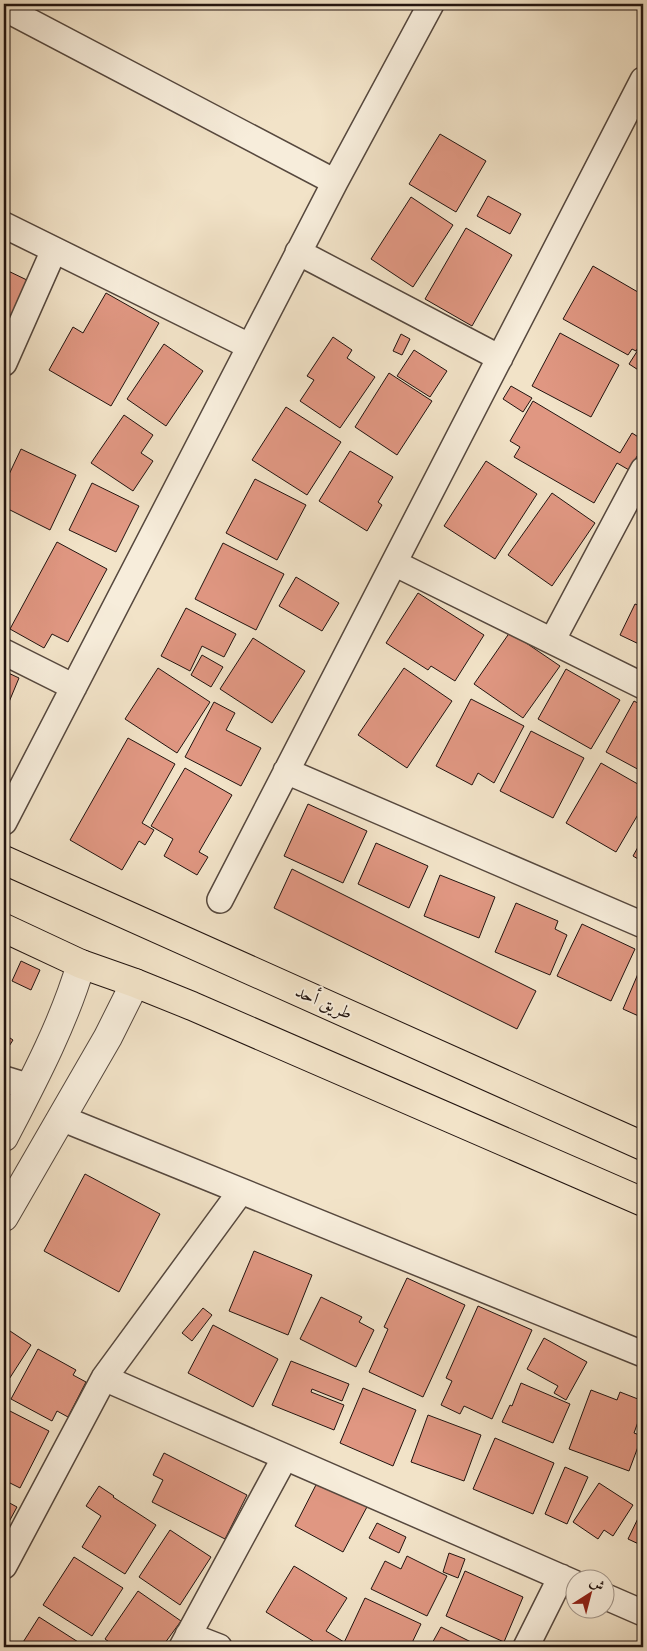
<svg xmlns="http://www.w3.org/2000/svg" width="647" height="1651" viewBox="0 0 647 1651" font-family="Alegreya,Amiri,serif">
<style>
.building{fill:#e09782;stroke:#221410}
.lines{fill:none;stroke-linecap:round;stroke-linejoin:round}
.minor-casing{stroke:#56483e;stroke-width:28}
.tertiary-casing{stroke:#56483e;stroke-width:30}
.primary-casing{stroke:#221410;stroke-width:30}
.minor{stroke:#f7eddb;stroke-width:25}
.tertiary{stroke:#f7eddb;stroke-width:28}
.primary{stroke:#f2e3c8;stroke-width:28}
.labels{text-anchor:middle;stroke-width:4;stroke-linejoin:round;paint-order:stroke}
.street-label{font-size:18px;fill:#221410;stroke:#f7eddb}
</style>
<rect width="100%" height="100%" fill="#f2e3c8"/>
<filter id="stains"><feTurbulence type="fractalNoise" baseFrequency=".004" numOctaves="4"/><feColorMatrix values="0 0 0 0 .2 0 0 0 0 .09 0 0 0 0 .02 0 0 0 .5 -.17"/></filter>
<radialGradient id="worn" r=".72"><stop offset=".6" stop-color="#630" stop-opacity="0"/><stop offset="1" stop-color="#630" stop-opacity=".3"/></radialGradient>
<path class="building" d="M440,134L486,161L456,212L409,184Z
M488,196L521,214L510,234L477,216Z
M411,197L453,225L413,287L371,259Z
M466,228L512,255L472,326L425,299Z
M593,266L643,295V339L636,351L632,349L628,355L563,319Z
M4,269L29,281L6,329L4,327Z
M106,293L159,323L111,406L49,370L73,327L83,333Z
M560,333L619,365L591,417L532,386Z
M401,334L410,339L402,355L393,351Z
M333,337L352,350L347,358L375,377L340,428L300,401L314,380L307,376Z
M643,342V373L629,364Z
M164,344L203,371L166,426L127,399Z
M414,350L447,371L430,397L397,376Z
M389,373L432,401L397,455L355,427Z
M511,386L532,398L523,412L503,399Z
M533,401L620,453L632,433L643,440V446L629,470L617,463L594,503L514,457L520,447L510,441Z
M286,407L341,442L307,495L252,460Z
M124,415L153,435L141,453L153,461L133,491L91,463Z
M21,449L76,475L50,530L4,507V485Z
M350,451L393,477L378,502L382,505L367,531L319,501Z
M486,461L537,494L495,559L444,526Z
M255,479L306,505L277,560L226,533Z
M92,483L139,506L116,552L69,530Z
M552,493L595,523L552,586L508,555Z
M57,542L107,569L68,642L52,634L44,648L10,629Z
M223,543L284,574L256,630L195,599Z
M296,577L339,603L322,631L279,606Z
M418,593L484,635L455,681L431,666L428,670L386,643Z
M643,599V646L620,635L635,604L640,606Z
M186,608L236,634L224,657L202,646L190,671L161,656Z
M510,632L560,666L523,718L474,684Z
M253,638L305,671L272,723L220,689Z
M202,655L223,667L211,687L191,675Z
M158,668L210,702L177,753L125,719Z
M404,668L452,701L407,768L358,735Z
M566,669L620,700L591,749L538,719Z
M4,671L19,678L4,714Z
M471,699L524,726L494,783L478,773L472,785L436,766Z
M634,701L643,706V772L606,752Z
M214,702L235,713L226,730L261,748L241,786L185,757Z
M531,731L584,758L553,818L500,791Z
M128,738L175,764L142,823L154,830L145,845L139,841L122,870L70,840Z
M601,763L643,787V806L616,852L566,823Z
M185,768L232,795L199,852L208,857L197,875L164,856L173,839L151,826Z
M308,804L367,831L343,883L284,856Z
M643,838V862L633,856Z
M376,843L428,866L409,908L358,884Z
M292,869L536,991L517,1029L274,908Z
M440,875L495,897L479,938L424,916Z
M516,903L558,921L555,929L567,935L550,975L495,952Z
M582,924L635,949L611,1001L557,976Z
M21,961L40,970L31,990L12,981Z
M643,962V1018L623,1009Z
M4,1034L13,1040L6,1051L4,1049Z
M85,1174L160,1214L119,1292L44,1251Z
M254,1251L312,1275L288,1335L229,1311Z
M407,1278L465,1305L423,1397L369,1372L388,1329L384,1327Z
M321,1297L362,1317L359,1322L374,1330L356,1367L300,1339Z
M478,1306L532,1330L492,1419L464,1406L460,1414L441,1405L452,1381L446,1378Z
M203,1308L212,1315L192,1341L182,1333Z
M213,1325L278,1359L253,1407L188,1373Z
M4,1327L31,1345L4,1387Z
M544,1338L587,1362L566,1400L554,1393L558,1386L527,1369Z
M38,1349L76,1370L73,1375L86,1382L68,1417L57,1411L52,1421L11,1399Z
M291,1361L349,1384L342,1401L312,1389L311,1392L344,1405L334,1430L272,1405Z
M521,1383L570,1404L553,1443L502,1422L510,1405L512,1406Z
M363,1388L416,1410L393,1466L340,1443Z
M591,1390L617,1400L620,1392L643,1401V1408L634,1433L642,1436L629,1471L569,1449Z
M6,1409L49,1431L20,1488L4,1480V1415Z
M428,1415L481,1435L464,1481L411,1462Z
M495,1438L554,1463L533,1514L473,1489Z
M164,1453L247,1495L225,1539L152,1502L163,1480L153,1475Z
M565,1467L588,1477L567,1524L545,1514Z
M643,1469V1484L638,1482Z
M319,1479L368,1505L343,1552L295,1526Z
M599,1483L633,1505L613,1536L604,1530L598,1539L573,1522Z
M99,1486L114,1496L113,1497L156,1525L125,1574L82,1547L101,1516L86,1506Z
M4,1500L17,1507L4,1531Z
M643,1508V1546L628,1539Z
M377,1523L406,1537L399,1553L369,1538Z
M170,1530L211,1557L180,1605L139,1577Z
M449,1553L465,1559L458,1578L443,1572Z
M407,1556L447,1576L427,1616L371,1589L385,1561L401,1569Z
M74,1557L123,1588L92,1636L43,1605Z
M294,1566L347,1598L326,1631L344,1642L341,1647H310L313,1641L266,1612Z
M465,1571L523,1597L504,1642L446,1616Z
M138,1591L181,1621L162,1647H116L105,1639Z
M365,1598L421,1624L410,1647H342Z
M39,1617L86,1647H69L66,1645L65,1647H20Z
M441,1627L481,1647H430Z"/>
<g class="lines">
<g class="minor-casing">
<path id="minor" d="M4,8L335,182
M4,225L249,346
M298,252L500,358
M4,363L54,250
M394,563L643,686
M552,641L643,470
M4,652L74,687
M286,771L643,925
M4,822L335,182L431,4
M220,900L643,80
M4,1079L30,1087
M61,1118L643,1354
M104,1378L574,1583
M4,1566L104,1378L241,1191
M604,1596L643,1613
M188,1635L219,1647
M182,1647L285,1457
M526,1647L561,1577"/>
</g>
<g class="tertiary-casing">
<path id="tertiary" d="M4,1137C32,1083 64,1023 81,964
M4,1217L108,1037L135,983"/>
</g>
<g class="primary-casing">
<path id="primary" d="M4,860L643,1146
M4,928L81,964L135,983L192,1006L643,1202"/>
</g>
<use href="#minor" class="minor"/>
<use href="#tertiary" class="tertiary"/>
<use href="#primary" class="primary"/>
</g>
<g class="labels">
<g class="street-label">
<text transform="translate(324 1002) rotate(24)" y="6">طريق أحد</text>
</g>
</g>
<rect width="647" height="1651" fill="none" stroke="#f2e3c8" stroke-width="20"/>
<rect x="5" y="5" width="637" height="1641" fill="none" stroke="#221410" stroke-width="2.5"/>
<rect x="10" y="10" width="627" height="1631" fill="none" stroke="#221410"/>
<g transform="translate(590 1594) rotate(36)"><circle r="24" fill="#f7eddb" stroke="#a2968a"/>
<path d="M0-4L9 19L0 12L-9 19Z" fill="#8f2418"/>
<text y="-8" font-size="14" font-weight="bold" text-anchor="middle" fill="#221410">ش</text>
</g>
<rect width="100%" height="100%" filter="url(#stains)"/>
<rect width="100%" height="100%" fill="url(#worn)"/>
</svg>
